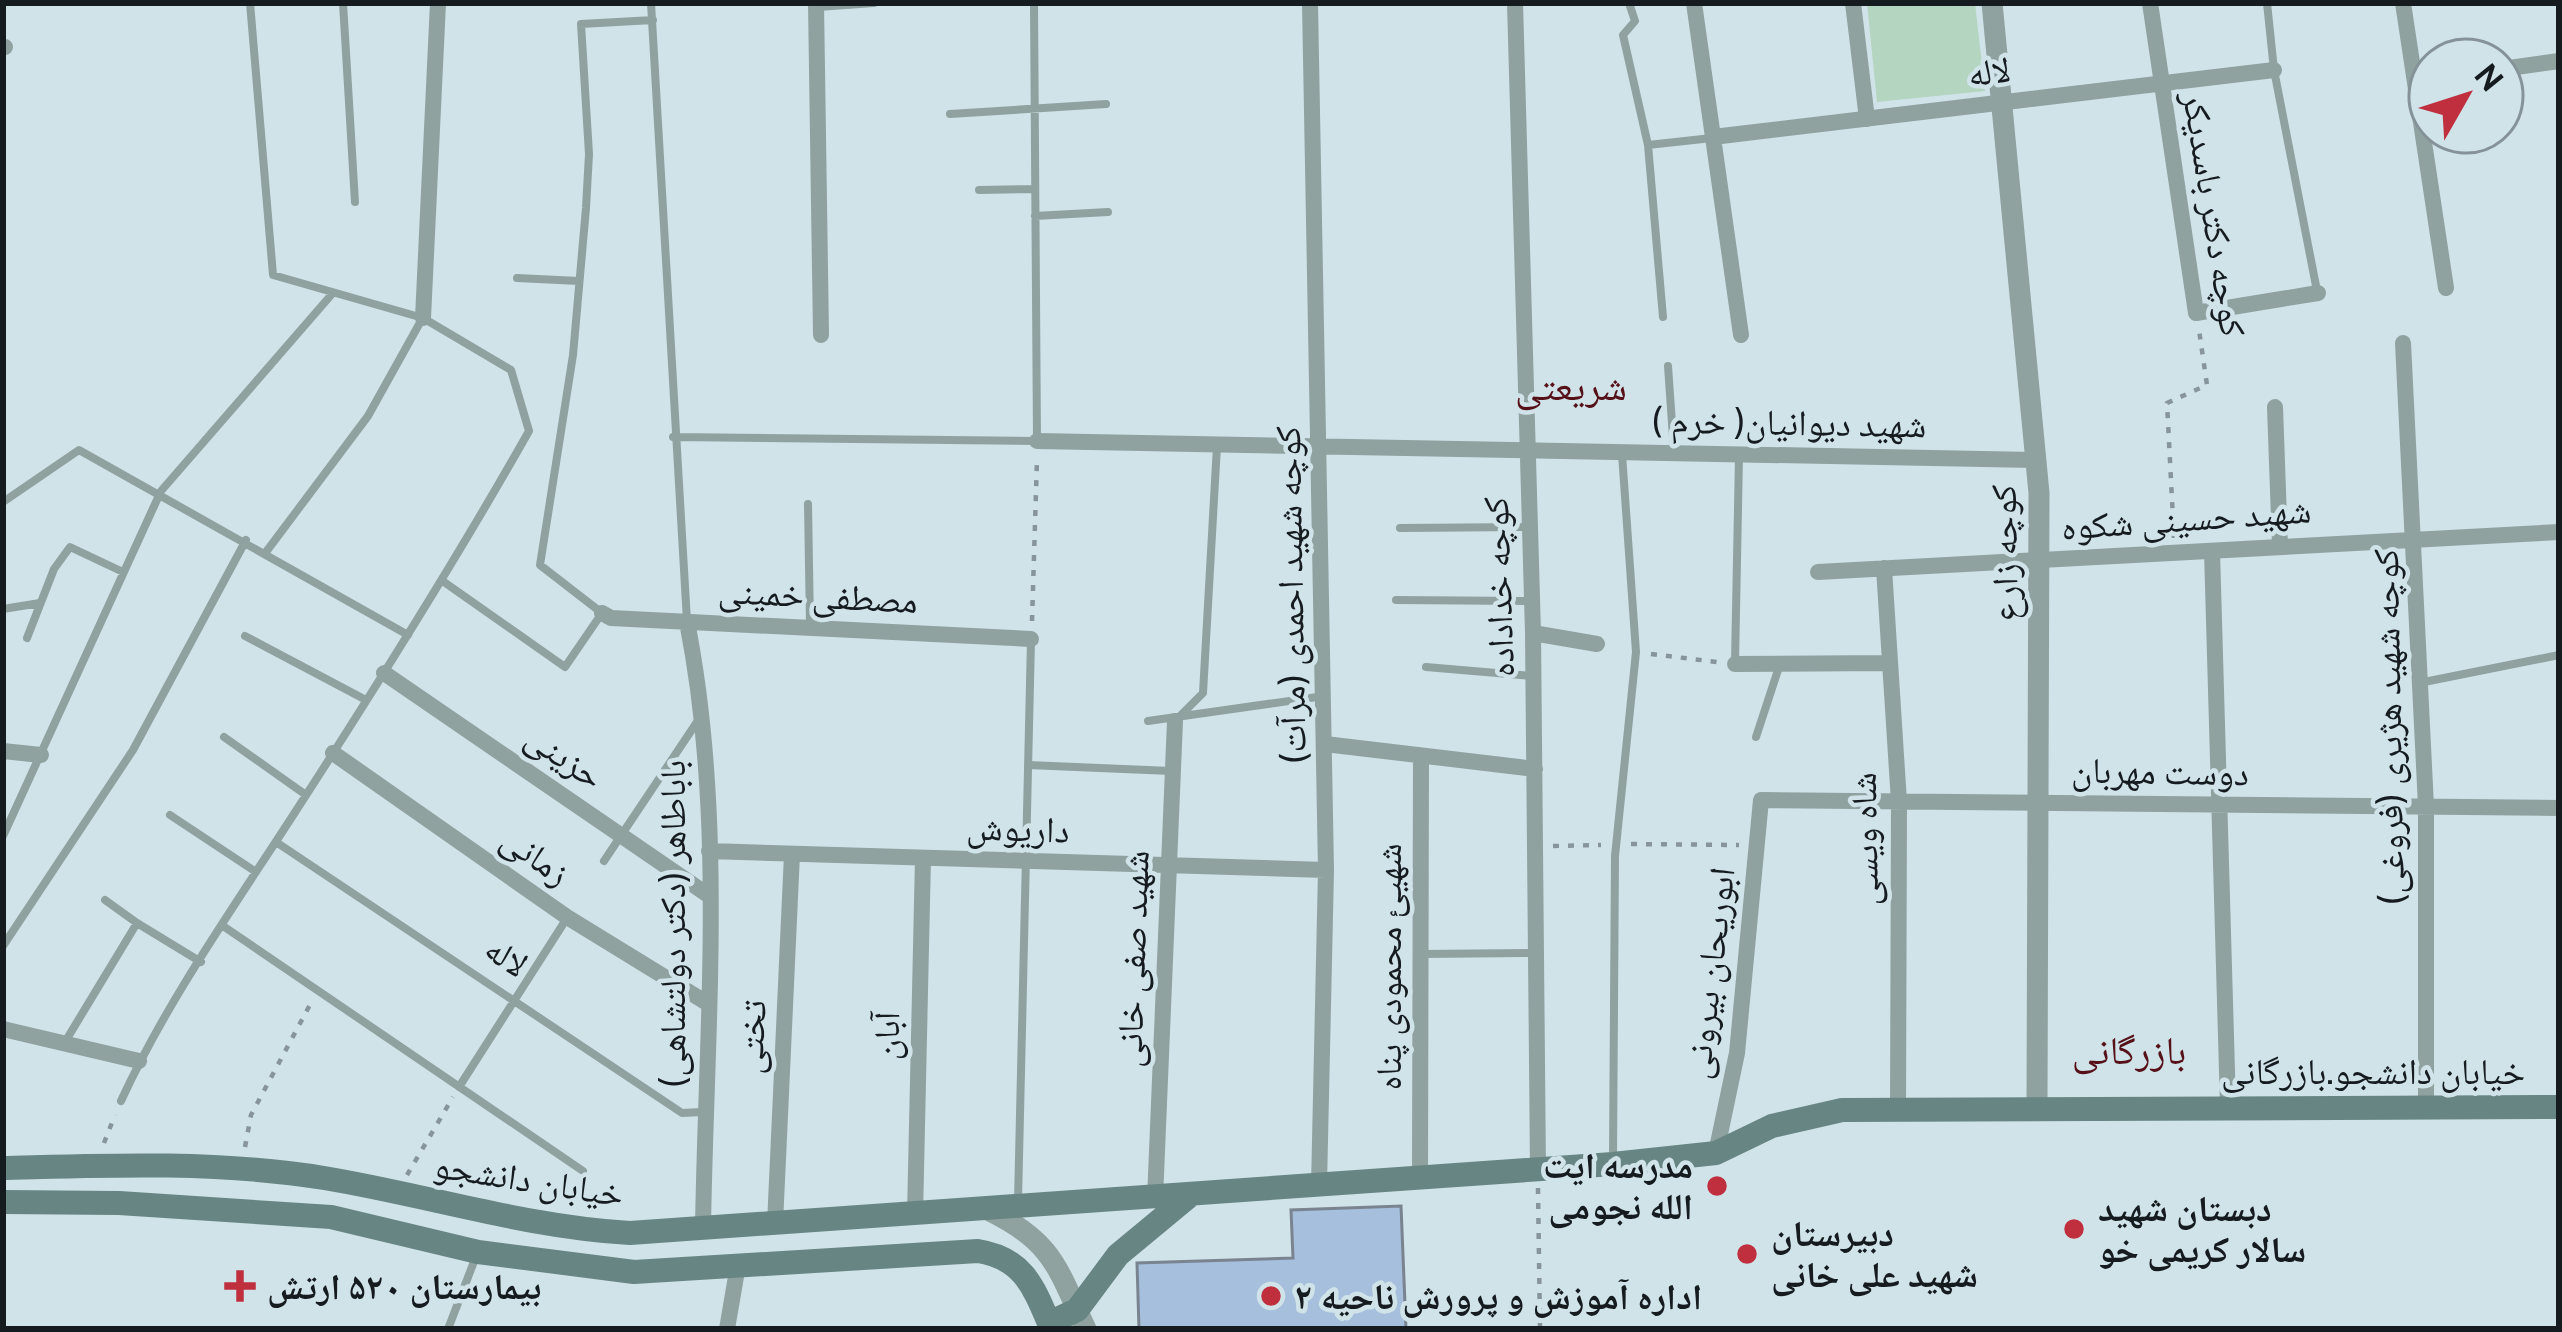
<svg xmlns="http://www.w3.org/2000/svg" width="2562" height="1332" viewBox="0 0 2562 1332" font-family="Cabin,'Noto Naskh Arabic',sans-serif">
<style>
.green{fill:#b4d5bf}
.building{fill:#a5bfdc;stroke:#7a8490;stroke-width:3}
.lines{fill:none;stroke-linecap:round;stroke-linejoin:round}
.path{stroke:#87959a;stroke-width:4.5;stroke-dasharray:6 9;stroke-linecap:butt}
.service{stroke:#8fa2a0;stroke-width:8}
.minor{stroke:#8fa2a0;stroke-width:16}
.tertiary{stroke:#8fa2a0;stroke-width:21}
.secondary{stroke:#678582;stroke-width:24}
.poi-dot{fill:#bf2f3e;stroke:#d0e3e9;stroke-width:4.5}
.labels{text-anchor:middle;stroke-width:9;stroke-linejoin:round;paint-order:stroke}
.street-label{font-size:36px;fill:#151b1e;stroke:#d0e3e9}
.poi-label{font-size:36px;font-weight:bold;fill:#151b1e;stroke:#d0e3e9;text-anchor:start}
.neighbourhood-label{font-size:39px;fill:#561017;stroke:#d0e3e9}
</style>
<rect width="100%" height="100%" fill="#d0e3e9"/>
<path class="green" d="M1867,3H1975L1985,91L1877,102Z"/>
<path class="building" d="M1401,1206L1406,1329H1139L1137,1263L1293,1258L1291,1210Z"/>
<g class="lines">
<path class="path" d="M2174,538L2167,403L2207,385L2199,330
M1032,621L1037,459
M1651,654L1717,662
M1631,844L1739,845
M1553,846L1601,845
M104,1143L115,1115
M245,1147L251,1115L312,1001
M407,1175L453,1097
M1538,1188L1540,1329"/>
<path class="service" d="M343,3L355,202
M651,3L687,621
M1629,3L1635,21L1623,35L1648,145L1663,317
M2267,3L2274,70L2317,291
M818,7L874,3
M950,114L1106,104
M1648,145L1712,138
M979,190L1035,189
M1035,216L1108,212
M517,278L579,281
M1668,366L1674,452
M673,437L1037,441L1034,3
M3,502L79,450L408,635
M808,504L810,626
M1400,528L1529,527
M266,552L368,416L422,319
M444,582L565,667L602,613L540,565L573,355L586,208L589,154L581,24L653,20
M1396,600L1532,601
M3,609L40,603
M245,636L366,700
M27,638L54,569L70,547L123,572
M1735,663L1739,456
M1426,667L1532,676
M2424,682L2559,655
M1176,720L1203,693L1217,446
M1148,721L1324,696
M224,737L306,795
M1756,737L1779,667
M1028,765L1171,771
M170,815L256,872
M3,836L161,491L332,294
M276,842L682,1113L702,1112
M604,861L697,722
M137,923L201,962
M223,926L583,1171
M3,946L133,750L246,540
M1422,954L1533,953
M65,1042L137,923L105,900
M459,1087L567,918
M121,1101C166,1003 231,911 290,820C373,692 454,564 529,431L511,370L423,318L273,275L250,3
M1613,1157L1615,856L1636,652L1622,454
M1018,1201L1031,640
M448,1329L475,1259"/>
<path class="minor" d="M816,3L821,335
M1310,3L1326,870L1319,1186
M1515,3L1533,633L1538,1170
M1694,3L1741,335
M1853,3L1867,119
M2150,3L2196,313L2318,293
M2403,3L2446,288
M3,47H5
M2502,69L2559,61
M1713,137L2274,70
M423,318L438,3
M2403,343L2426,806V1109
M2275,407L2280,546
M1037,441L2036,460
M2212,551L2228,1106
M1884,568L1899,802L1898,1110
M1818,572L2559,532
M602,613L611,618L1031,639
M687,622C726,819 706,1028 703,1228
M1533,633L1597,644
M1735,664L1890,663
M384,673L708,895
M1325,744L1535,769
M3,751L41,755
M333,753L567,917L707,1003
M709,851L1326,870
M3,1029L139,1061
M1716,1153L1737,1053L1761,800L2559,808
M1420,1178L1421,756
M1155,1199L1175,721
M915,1215L923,858
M775,1224L792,854
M727,1329L738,1265"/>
<path class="tertiary" d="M1992,3L2039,493L2037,1105
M988,1210C1054,1242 1057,1268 1086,1329"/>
<path class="secondary" d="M3,1168C107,1165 220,1161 324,1178C427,1195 525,1227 630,1233L1613,1164L1716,1153L1772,1126L1842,1110L2559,1107
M3,1202L119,1203L331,1217L478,1252L634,1272L978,1251C1022,1258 1033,1285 1049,1323L1077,1310L1118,1255L1188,1197"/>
</g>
<g class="poi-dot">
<circle cx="1717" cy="1186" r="12"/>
<circle cx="2074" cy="1229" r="12"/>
<circle cx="1747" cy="1254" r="12"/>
<path d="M234 1268h12v12h12v12h-12v12h-12v-12h-12v-12h12z"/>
<circle cx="1271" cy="1296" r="12"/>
</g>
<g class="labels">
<g class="street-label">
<text transform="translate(1989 71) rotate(-7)" y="13">لاله</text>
<text transform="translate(2215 214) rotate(81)" y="13">کوچه دکتر باسدیکر</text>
<text transform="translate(1789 422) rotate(1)" y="13">شهید دیوانیان( خرم )</text>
<text transform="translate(2186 518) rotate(-4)" y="13">شهید حسینی شکوه</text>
<text transform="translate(2004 553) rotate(-91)" y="13">کوچه زارع</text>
<text transform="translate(1498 587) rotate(-92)" y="13">کوچه خداداده</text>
<text transform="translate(818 595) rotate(3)" y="13">مصطفی خمینی</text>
<text transform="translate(1290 595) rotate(-91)" y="13">کوچه شهید احمدی (مرآت)</text>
<text transform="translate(2388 727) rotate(-91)" y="13">کوچه شهید هژیری (فروغی)</text>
<text transform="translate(565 756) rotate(34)" y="13">حزینی</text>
<text transform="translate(2160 771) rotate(1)" y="13">دوست مهربان</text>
<text transform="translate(1018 828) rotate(2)" y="13">داریوش</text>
<text transform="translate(1864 839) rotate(-91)" y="13">شاه ویسی</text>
<text transform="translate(536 855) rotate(35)" y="13">زمانی</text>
<text transform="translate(672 924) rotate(-90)" y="13">باباطاهر (دکتر دولتشاهی)</text>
<text transform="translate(507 956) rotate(34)" y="13">لاله</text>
<text transform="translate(1132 959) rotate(-88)" y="13">شهید صفی خانی</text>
<text transform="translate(1388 967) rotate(-90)" y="13">شهیئ محمودی پناه</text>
<text transform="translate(1709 973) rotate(-83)" y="13">ابوریحان بیرونی</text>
<text transform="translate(886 1036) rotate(-89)" y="13">آبان</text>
<text transform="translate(751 1037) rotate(-87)" y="13">تختی</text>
<text x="2373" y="1084">خیابان دانشجو.بازرگانی</text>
<text transform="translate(529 1179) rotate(9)" y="13">خیابان دانشجو</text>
</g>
<g class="poi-label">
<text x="1693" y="1178" text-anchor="end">مدرسه ایت<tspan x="1693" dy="41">الله نجومی</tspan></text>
<text x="2098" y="1221">دبستان شهید<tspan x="2098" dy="41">سالار کریمی خو</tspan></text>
<text x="1771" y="1246">دبیرستان<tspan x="1771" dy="41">شهید علی خانی</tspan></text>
<text x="267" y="1299">بیمارستان ۵۲۰ ارتش</text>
<text x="1295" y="1309">اداره آموزش و پرورش ناحیه ۲</text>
</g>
<g class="neighbourhood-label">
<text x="1571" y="400">شریعتی</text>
<text x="2129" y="1064">بازرگانی</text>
</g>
</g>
<rect width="2562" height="1332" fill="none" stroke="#151b1e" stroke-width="12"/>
<g transform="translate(2466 96) rotate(51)"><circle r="57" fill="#d0e3e9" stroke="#859398" stroke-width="3"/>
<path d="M0-9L21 45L0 30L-21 45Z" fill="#bf2f3e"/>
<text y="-18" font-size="33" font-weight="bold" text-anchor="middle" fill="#151b1e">N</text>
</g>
</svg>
